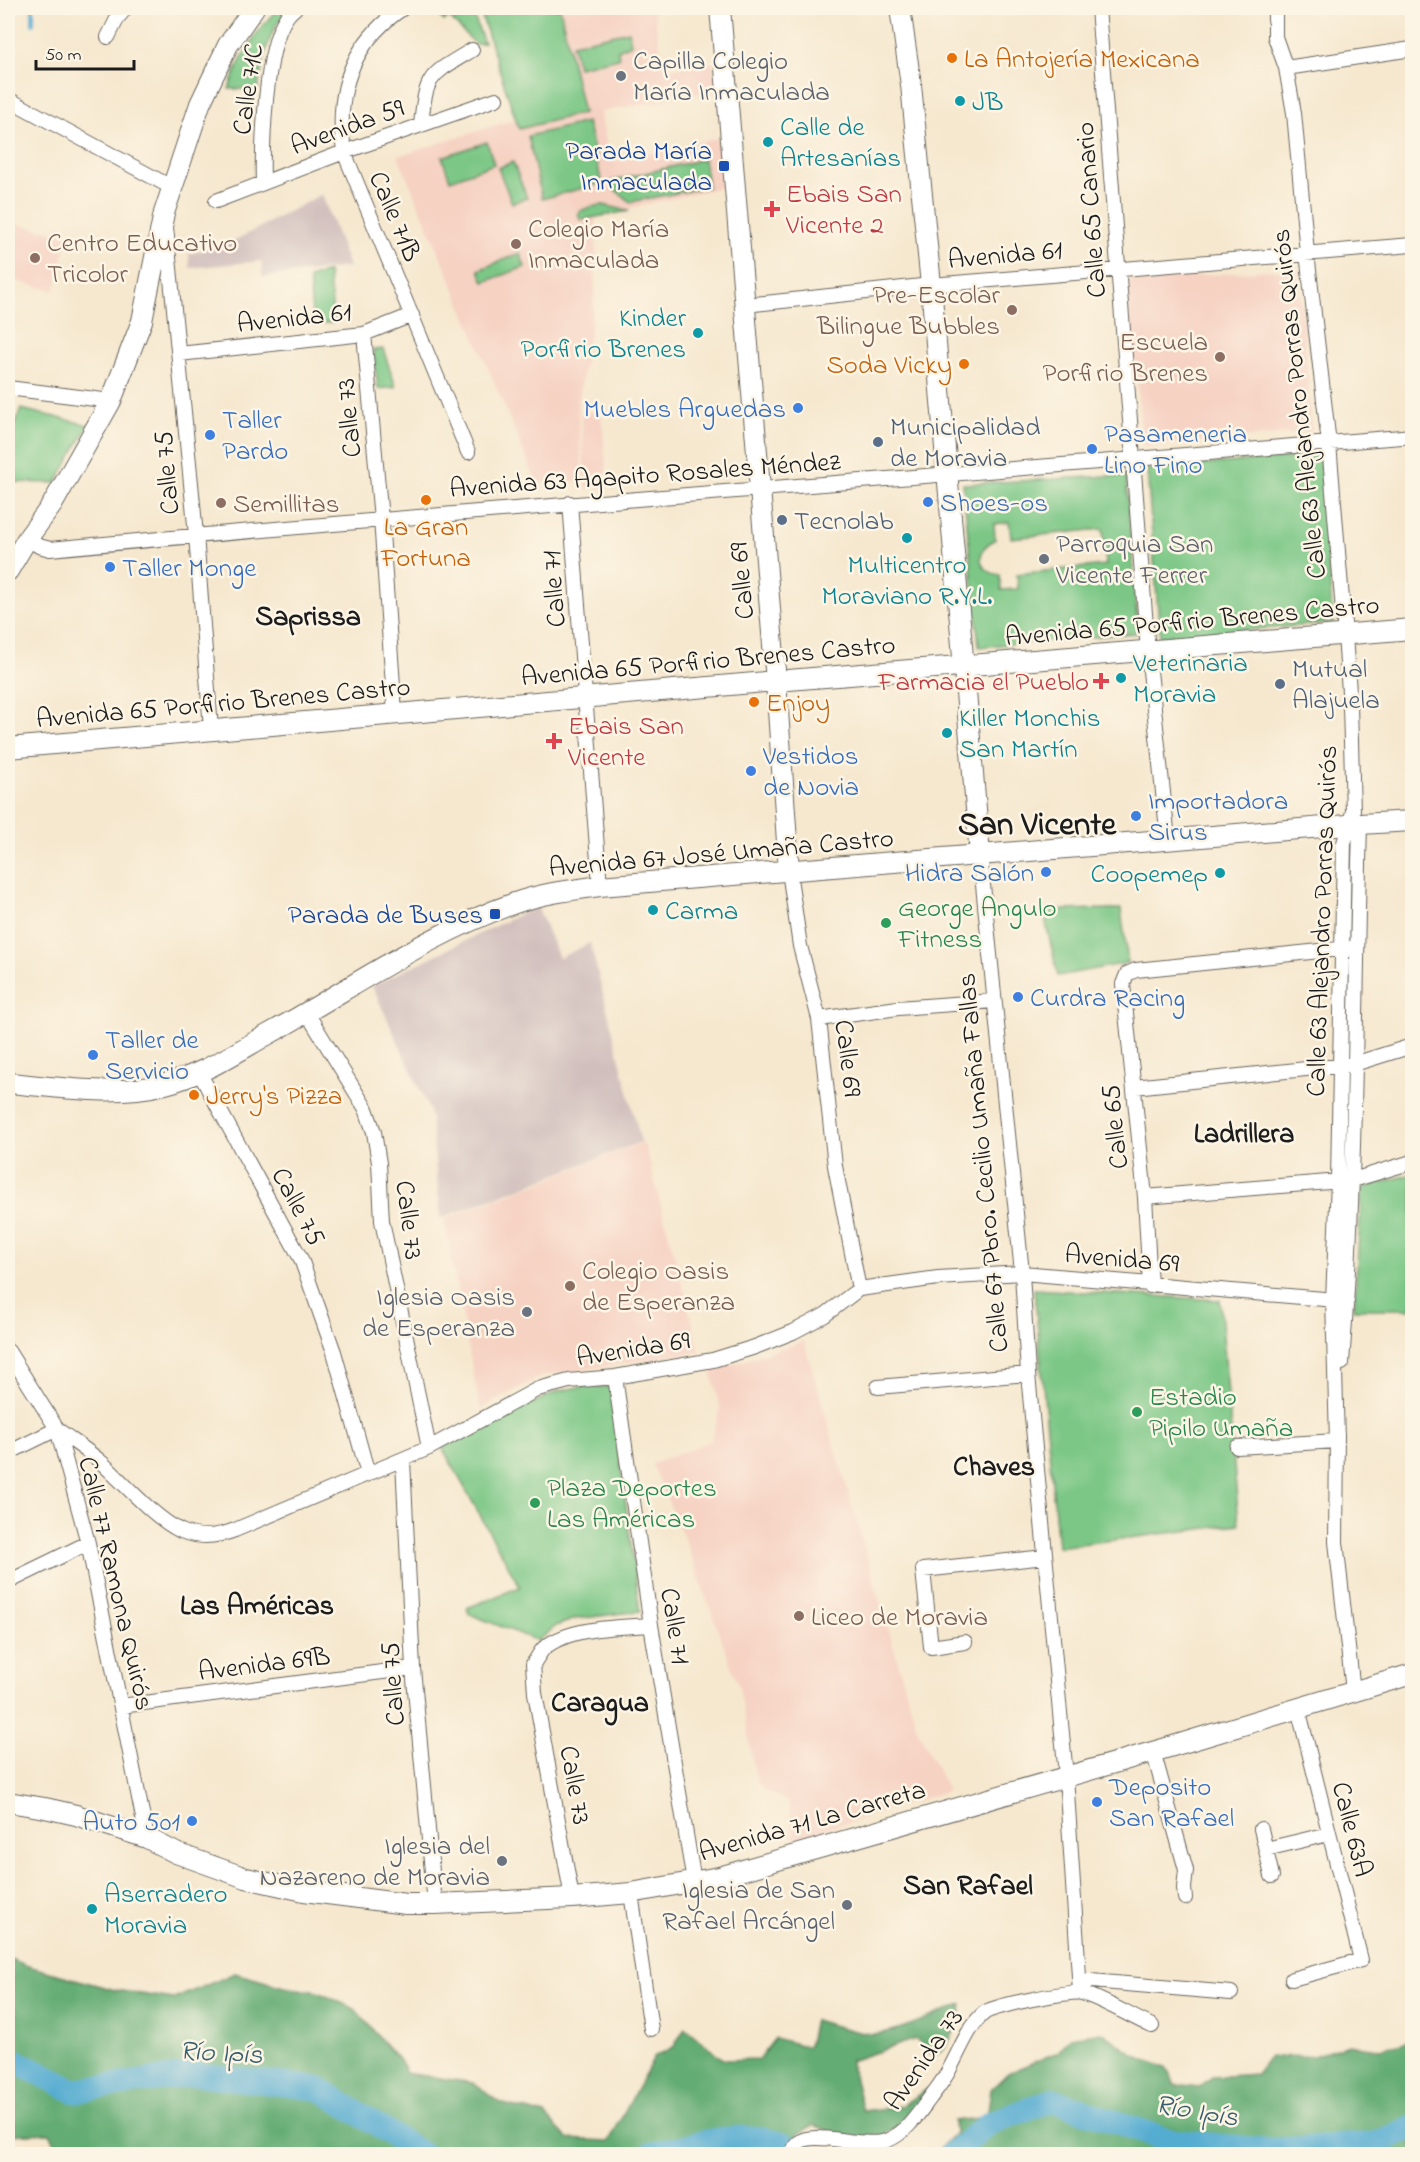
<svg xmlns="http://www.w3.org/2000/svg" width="1420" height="2162" viewBox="0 0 1420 2162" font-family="'Indie Flower',sans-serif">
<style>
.built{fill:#f6d2c3}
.industrial{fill:#d1bfbd}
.green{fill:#7bc786;stroke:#4c7251;stroke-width:1.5;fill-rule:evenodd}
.forest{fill:#64ac73;stroke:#406448;stroke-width:1.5}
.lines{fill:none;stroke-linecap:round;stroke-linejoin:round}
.stream{stroke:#54acd1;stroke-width:4}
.river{stroke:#54acd1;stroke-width:24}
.street-casing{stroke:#68635b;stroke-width:16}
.secondary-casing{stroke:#68635b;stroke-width:22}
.street{stroke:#fff;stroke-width:14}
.secondary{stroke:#fff;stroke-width:20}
.food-dot{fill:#e8710a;stroke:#fcf5e5;stroke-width:2}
.worship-dot{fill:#6b7280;stroke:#fcf5e5;stroke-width:2}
.culture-dot{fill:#0f9aa8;stroke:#fcf5e5;stroke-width:2}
.transit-dot{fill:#1a4fb4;stroke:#fcf5e5;stroke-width:2}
.health-dot{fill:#e0444e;stroke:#fcf5e5;stroke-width:2}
.education-dot{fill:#8d6e63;stroke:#fcf5e5;stroke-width:2}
.shop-dot{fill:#3f7fe0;stroke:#fcf5e5;stroke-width:2}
.service-dot{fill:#5c6f8a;stroke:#fcf5e5;stroke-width:2}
.leisure-dot{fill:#2e9e5b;stroke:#fcf5e5;stroke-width:2}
.labels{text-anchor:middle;stroke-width:5;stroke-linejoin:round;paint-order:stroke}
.food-label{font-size:27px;fill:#c56008;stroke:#fcf5e5;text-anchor:start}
.worship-label{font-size:27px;fill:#5b616d;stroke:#fcf5e5;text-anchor:end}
.street-label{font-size:27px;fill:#1c1c1c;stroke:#fcf5e5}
.culture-label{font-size:27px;fill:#0d838f;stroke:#fcf5e5;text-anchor:start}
.transit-label{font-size:27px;fill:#164399;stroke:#fcf5e5;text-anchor:end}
.health-label{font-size:27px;fill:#be3a42;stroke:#fcf5e5;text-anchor:start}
.education-label{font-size:27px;fill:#785e54;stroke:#fcf5e5;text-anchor:start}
.shop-label{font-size:27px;fill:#366cbe;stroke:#fcf5e5;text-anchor:start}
.service-label{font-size:27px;fill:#4e5e75;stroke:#fcf5e5;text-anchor:start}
.leisure-label{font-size:27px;fill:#27864d;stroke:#fcf5e5;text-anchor:start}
.neighbourhood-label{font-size:28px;font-weight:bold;fill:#1c1c1c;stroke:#fcf5e5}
.water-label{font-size:28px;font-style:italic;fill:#355d6d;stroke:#fcf5e5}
.district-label{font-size:33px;font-weight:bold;fill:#1c1c1c;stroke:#fcf5e5}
</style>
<rect width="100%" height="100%" fill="#fcf5e5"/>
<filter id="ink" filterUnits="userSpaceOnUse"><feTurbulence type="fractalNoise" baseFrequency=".0167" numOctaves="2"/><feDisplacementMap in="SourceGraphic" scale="12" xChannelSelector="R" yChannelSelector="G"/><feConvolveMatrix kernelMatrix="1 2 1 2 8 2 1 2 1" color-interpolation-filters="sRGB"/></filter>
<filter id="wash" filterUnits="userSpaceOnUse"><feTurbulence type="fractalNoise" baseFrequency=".008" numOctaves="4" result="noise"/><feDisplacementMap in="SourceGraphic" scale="24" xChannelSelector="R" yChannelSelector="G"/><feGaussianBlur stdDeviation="1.35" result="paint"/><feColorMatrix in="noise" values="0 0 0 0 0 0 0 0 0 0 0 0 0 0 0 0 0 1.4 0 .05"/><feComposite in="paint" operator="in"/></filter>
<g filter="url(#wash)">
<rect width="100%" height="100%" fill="#f6e8cf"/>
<path class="built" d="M481,8H653L664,69L713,63L717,90L600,112L610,162L719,138L722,187L596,216V273L592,319L578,403L582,481L537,483L398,156L516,119Z
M8,222L68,236L55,291L8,279Z
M1299,268L1312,432L1143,446L1126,281Z
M601,411L608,487L585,488L581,413Z
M644,1142L700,1352L542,1376L480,1409L444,1219Z
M804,1341L917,1728L948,1791L794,1839L788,1801L766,1791L757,1783L739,1687L687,1545L652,1464L711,1441L720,1408L711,1371Z"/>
<path class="industrial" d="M322,194L349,267L262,277V261L190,268L189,254L234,241Z
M537,906L559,958L590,943L641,1142L441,1218L430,1111L372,986Z"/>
<path class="green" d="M279,8H289C268,30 263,60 258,89H229C238,59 257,29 279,8Z
M432,8H471L484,43L475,44L449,17L444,21Z
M479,8H560L583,113L519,129Z
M629,31L631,44L618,50L619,58L578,67L572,44Z
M587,122L602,183L542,199L528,136Z
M487,142L494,164L450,180L442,157Z
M704,159L708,187L630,202L613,188L612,181Z
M513,162L527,198L512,203L498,168Z
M603,205L629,211L580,220L578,213C586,207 593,206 603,205Z
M520,253L525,267L484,282L479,270Z
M328,272L334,322L313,325L309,278Z
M383,349L396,387L378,389L373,350Z
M21,409L89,425L56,483L8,482V424H15Z
M1320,455L1333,623L1160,637L1147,469Z
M1126,475L1138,633L979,647L963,484ZM1009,522L1011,538L1103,529L1106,565L1017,574L1018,589L1001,590L1000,575C977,572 974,549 995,540L994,524Z
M1121,909L1128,963L1058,976L1043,910Z
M1412,1174V1309H1354L1362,1188Z
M1034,1289L1220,1300L1239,1524L1058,1547Z
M585,1386L609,1387L611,1391L640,1611L575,1619L556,1626L538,1641L469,1614L467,1608L520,1587L442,1447L558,1391Z"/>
<path class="forest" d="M8,1958L28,1966L115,1990L174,1999L235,1973L284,1987L318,1992L355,2009L404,2066L405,2073L473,2083L500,2103L545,2115L568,2139L609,2141L655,2056L673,2048L685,2028L724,2060L759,2059L775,2038L808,2047L814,2020C828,2024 861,2034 873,2034C899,2033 937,2013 962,2004C960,2024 951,2044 934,2056L916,2039L850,2061L863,2111L901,2106L929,2088L912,2117L881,2137L848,2138L813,2125L789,2140L782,2154H60L50,2133L8,2135Z
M1102,2032L1134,2055L1166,2068L1175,2084L1199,2087L1212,2077L1256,2074L1269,2057L1313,2056L1349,2045L1380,2049L1412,2040V2154H934L955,2133L954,2121L987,2117L991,2089L1008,2073L1058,2052L1071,2037Z"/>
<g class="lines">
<path class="stream" d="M33,8V24"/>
<path class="river" d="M8,2057L74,2091L196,2074L320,2089L422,2154
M651,2154C707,2142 751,2125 805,2154
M951,2154L990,2123L1053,2100L1171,2141L1268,2150L1374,2144L1412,2128"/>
</g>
</g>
<g filter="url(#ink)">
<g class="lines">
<g class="street-casing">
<path id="street" d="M403,8C352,42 335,92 344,152L468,452
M1098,8L1148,652L1168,839
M1275,8V37L1286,68L1294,113L1307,253L1329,444L1345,635L1350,706L1353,812L1344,843L1338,1181L1333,1300L1337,1441
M108,37L118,17L126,8
M1286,68L1412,49
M8,99L171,187
M421,125C426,74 429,76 472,50
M263,182C262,145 265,48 286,18C288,14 292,11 295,8
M216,201L344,152L496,99
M166,227L196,535L211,729
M745,305L931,285L1412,245
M364,334L381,519L395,713
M179,354L364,334L412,315
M8,388L111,401
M570,503L600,886
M27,539L39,546L50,549C504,507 958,475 1412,436
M980,855L1022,1273L1028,1374L1066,1776L1080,1992
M789,871L800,946L819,1019L835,1166L859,1289
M307,1013L366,1109L374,1132L379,1163L382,1221L429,1448
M819,1019L898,1008L994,1001
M199,1072L301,1259L334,1352L368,1474
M1134,1087L1354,1064L1412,1046
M1145,1197L1353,1180L1412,1162
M1150,1286L1145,1197L1123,984L1127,974L1136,970L1349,948
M8,1351L57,1429L88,1543L147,1838
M1342,1363C1356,1184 1355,1004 1360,824
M615,1377L651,1625L694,1882
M878,1387L1028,1374
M1337,1433L1336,1542L1353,1691
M1237,1447L1337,1441
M8,1453L57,1429C71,1440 87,1450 101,1462C124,1483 154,1518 181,1531C200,1539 217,1537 235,1530L429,1448L538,1389L569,1381L615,1377L713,1360L755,1347L793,1332L825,1315L859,1289L938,1278L1022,1273L1347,1301
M403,1460L413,1668L435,1904
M8,1582L88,1543
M965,1642L931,1647L923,1570L1045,1557
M121,1706L413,1668
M1153,1751L1186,1870L1184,1888L1185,1898
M1261,1829L1272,1876
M1266,1849L1329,1834
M631,1893L651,2029
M572,1898L535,1693L533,1664C537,1659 540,1652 544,1648C569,1627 620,1627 651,1625
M1292,1979L1361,1960L1298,1708
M1080,1980L1231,1993
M791,2154C793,2151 795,2146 798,2143C812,2129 867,2150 888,2140C907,2132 918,2114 930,2098C936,2090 943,2081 948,2072C959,2053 967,2028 984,2013C992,2006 1071,1990 1082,1993C1102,1999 1132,2017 1152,2026"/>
</g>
<g class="secondary-casing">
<path id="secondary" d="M720,8L776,681L789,871
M900,8L911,85L931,285L980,855
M8,571L27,539L52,505L111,401L142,321L164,213L200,104L228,45L254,8
M8,748L776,681L1412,629
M8,1083C59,1087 114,1097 165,1084C202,1075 235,1053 267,1035C349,990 427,934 515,903C543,893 571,890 600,886L1360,824L1412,821
M8,1802L45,1808L76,1815L147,1838L176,1853L246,1878L304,1891L406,1904H435L572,1898L631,1893L719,1877L1173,1746L1412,1674"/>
</g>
<use href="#street" class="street"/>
<use href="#secondary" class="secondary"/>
</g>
</g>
<g class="food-dot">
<circle cx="952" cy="58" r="6"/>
<circle cx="964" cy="364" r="6"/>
<circle cx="426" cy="500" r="6"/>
<circle cx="754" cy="702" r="6"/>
<circle cx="194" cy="1095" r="6"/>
</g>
<g class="worship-dot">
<circle cx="621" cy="76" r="6"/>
<circle cx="1044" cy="559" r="6"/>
<circle cx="527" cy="1312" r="6"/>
<circle cx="502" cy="1861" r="6"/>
<circle cx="847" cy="1905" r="6"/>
</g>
<g class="culture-dot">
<circle cx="960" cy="101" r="6"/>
<circle cx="768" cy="142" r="6"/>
<circle cx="698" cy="333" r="6"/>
<circle cx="907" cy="538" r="6"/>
<circle cx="1121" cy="678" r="6"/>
<circle cx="947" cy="733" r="6"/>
<circle cx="1220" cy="873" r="6"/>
<circle cx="653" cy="910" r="6"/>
<circle cx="92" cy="1909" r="6"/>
</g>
<g class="transit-dot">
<rect x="718" y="160" width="12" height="12" rx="3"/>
<rect x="489" y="908" width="12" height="12" rx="3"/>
</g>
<g class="health-dot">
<path d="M769 200h6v6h6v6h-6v6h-6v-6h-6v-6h6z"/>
<path d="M1098 672h6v6h6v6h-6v6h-6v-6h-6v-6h6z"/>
<path d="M551 732h6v6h6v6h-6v6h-6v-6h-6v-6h6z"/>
</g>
<g class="education-dot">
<circle cx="516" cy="244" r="6"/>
<circle cx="35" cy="258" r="6"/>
<circle cx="1012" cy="310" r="6"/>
<circle cx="1220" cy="357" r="6"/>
<circle cx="221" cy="503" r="6"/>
<circle cx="570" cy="1286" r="6"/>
<circle cx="799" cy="1616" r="6"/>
</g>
<g class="shop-dot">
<circle cx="798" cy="408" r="6"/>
<circle cx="210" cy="435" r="6"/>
<circle cx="1092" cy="449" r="6"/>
<circle cx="928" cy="502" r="6"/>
<circle cx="110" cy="567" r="6"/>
<circle cx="751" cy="771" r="6"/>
<circle cx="1136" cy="816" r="6"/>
<circle cx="1046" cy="872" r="6"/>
<circle cx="1018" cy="997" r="6"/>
<circle cx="93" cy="1055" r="6"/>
<circle cx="1097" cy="1802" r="6"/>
<circle cx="192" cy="1821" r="6"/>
</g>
<g class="service-dot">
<circle cx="878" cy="442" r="6"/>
<circle cx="782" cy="520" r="6"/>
<circle cx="1280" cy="684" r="6"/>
</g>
<g class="leisure-dot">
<circle cx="886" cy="923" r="6"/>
<circle cx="1137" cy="1412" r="6"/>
<circle cx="535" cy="1503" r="6"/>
</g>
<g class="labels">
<g class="food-label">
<text x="964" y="67">La Antojería Mexicana</text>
<text x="952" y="373" text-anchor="end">Soda Vicky</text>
<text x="426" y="535" text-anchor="middle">La Gran<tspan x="426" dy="31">Fortuna</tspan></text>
<text x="766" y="711">Enjoy</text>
<text x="206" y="1104">Jerry's Pizza</text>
</g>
<g class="worship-label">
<text x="633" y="69" text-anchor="start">Capilla Colegio<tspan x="633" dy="31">María Inmaculada</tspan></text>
<text x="1056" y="552" text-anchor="start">Parroquia San<tspan x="1056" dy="31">Vicente Ferrer</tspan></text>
<text x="515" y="1305">Iglesia Oasis<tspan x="515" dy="31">de Esperanza</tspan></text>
<text x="490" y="1854">Iglesia del<tspan x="490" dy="31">Nazareno de Moravia</tspan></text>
<text x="835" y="1898">Iglesia de San<tspan x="835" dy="31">Rafael Arcángel</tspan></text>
</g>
<g class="street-label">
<text transform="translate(247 89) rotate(-82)" y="9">Calle 71C</text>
<text transform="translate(347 126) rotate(-20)" y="9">Avenida 59</text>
<text transform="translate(1090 210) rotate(-94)" y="9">Calle 65 Canario</text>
<text transform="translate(396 216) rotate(67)" y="9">Calle 71B</text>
<text transform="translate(1005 254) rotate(-5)" y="9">Avenida 61</text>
<text transform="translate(294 317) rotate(-6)" y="9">Avenida 61</text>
<text transform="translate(1298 404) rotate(-96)" y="9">Calle 63 Alejandro Porras Quirós</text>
<text transform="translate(348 418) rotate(-95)" y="9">Calle 73</text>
<text transform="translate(166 473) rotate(-95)" y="9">Calle 75</text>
<text transform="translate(645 474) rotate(-4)" y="9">Avenida 63 Agapito Rosales Méndez</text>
<text transform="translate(741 581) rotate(-95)" y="9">Calle 69</text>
<text transform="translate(553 589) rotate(-94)" y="9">Calle 71</text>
<text transform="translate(1192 620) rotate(-5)" y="9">Avenida 65 Porfirio Brenes Castro</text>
<text transform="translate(708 660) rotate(-5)" y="9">Avenida 65 Porfirio Brenes Castro</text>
<text transform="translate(223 702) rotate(-5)" y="9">Avenida 65 Porfirio Brenes Castro</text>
<text transform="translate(721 852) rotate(-5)" y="9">Avenida 67 José Umaña Castro</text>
<text transform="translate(1321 921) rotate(-88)" y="9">Calle 63 Alejandro Porras Quirós</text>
<text transform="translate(849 1058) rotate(83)" y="9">Calle 69</text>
<text transform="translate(1114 1127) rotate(-96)" y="9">Calle 65</text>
<text transform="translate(982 1163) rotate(-95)" y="9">Calle 67 Pbro. Cecilio Umaña Fallas</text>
<text transform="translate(299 1206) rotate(62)" y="9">Calle 75</text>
<text transform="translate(410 1220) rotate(83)" y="9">Calle 73</text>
<text transform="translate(1122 1258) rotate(5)" y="9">Avenida 69</text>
<text transform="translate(633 1348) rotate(-9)" y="9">Avenida 69</text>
<text transform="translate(117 1583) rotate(77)" y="9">Calle 77 Ramona Quirós</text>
<text transform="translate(676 1626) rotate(81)" y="9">Calle 71</text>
<text transform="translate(264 1663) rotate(-7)" y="9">Avenida 69B</text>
<text transform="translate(392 1684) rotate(-94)" y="9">Calle 75</text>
<text transform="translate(576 1785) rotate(80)" y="9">Calle 73</text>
<text transform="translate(812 1820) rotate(-16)" y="9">Avenida 71 La Carreta</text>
<text transform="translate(1353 1829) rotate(76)" y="9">Calle 63A</text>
<text transform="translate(923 2059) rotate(-55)" y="9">Avenida 73</text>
</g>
<g class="culture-label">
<text x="972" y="110">JB</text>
<text x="780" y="135">Calle de<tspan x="780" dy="31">Artesanías</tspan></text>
<text x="686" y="326" text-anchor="end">Kinder<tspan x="686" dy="31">Porfirio Brenes</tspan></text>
<text x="907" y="573" text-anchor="middle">Multicentro<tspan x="907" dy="31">Moraviano R.Y.L.</tspan></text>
<text x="1133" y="671">Veterinaria<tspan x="1133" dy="31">Moravia</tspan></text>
<text x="959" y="726">Killer Monchis<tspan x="959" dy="31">San Martín</tspan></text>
<text x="1208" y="882" text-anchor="end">Coopemep</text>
<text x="665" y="919">Carma</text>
<text x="104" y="1902">Aserradero<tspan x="104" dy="31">Moravia</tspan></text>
</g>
<g class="transit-label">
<text x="712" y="159">Parada María<tspan x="712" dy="31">Inmaculada</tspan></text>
<text x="483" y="923">Parada de Buses</text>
</g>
<g class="health-label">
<text x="786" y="202">Ebais San<tspan x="786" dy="31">Vicente 2</tspan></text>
<text x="1089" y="690" text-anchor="end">Farmacia el Pueblo</text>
<text x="568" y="734">Ebais San<tspan x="568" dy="31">Vicente</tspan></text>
</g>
<g class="education-label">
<text x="528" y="237">Colegio María<tspan x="528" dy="31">Inmaculada</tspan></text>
<text x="47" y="251">Centro Educativo<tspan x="47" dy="31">Tricolor</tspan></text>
<text x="1000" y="303" text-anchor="end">Pre-Escolar<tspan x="1000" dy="31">Bilingue Bubbles</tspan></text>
<text x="1208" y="350" text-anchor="end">Escuela<tspan x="1208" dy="31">Porfirio Brenes</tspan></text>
<text x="233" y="512">Semillitas</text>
<text x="582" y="1279">Colegio Oasis<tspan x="582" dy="31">de Esperanza</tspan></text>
<text x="811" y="1625">Liceo de Moravia</text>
</g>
<g class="shop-label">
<text x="786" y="417" text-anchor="end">Muebles Arguedas</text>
<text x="222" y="428">Taller<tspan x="222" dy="31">Pardo</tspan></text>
<text x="1104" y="442">Pasameneria<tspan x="1104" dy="31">Lino Fino</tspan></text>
<text x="940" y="511">Shoes-os</text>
<text x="122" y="576">Taller Monge</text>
<text x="763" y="764">Vestidos<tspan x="763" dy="31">de Novia</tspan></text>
<text x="1148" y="809">Importadora<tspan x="1148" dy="31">Sirus</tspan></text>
<text x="1034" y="881" text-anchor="end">Hidra Salón</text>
<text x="1030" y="1006">Curdra Racing</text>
<text x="105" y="1048">Taller de<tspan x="105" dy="31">Servicio</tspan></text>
<text x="1109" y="1795">Deposito<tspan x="1109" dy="31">San Rafael</tspan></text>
<text x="180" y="1830" text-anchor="end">Auto 501</text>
</g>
<g class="service-label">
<text x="890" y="435">Municipalidad<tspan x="890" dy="31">de Moravia</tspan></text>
<text x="794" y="529">Tecnolab</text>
<text x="1292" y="677">Mutual<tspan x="1292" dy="31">Alajuela</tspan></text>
</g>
<g class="leisure-label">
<text x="898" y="916">George Angulo<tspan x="898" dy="31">Fitness</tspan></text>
<text x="1149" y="1405">Estadio<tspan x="1149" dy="31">Pipilo Umaña</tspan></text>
<text x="547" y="1496">Plaza Deportes<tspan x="547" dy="31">Las Américas</tspan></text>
</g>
<g class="neighbourhood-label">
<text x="308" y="625">Saprissa</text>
<text x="1244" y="1142">Ladrillera</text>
<text x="994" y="1475">Chaves</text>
<text x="257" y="1614">Las Américas</text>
<text x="600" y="1711">Caragua</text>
<text x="968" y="1894">San Rafael</text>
</g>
<g class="water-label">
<text transform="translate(221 2051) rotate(3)" y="10">Río Ipís</text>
<text transform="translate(1197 2109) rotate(10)" y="10">Río Ipís</text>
</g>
<g class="district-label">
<text x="1037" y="834">San Vicente</text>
</g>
</g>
<rect width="1420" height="2162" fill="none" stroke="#fcf5e5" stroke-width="30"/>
<path d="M36 60v9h98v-9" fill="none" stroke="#1c1c1c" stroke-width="3"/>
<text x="45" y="60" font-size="18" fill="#1c1c1c" stroke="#fcf5e5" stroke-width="4.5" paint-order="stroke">50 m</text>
</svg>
